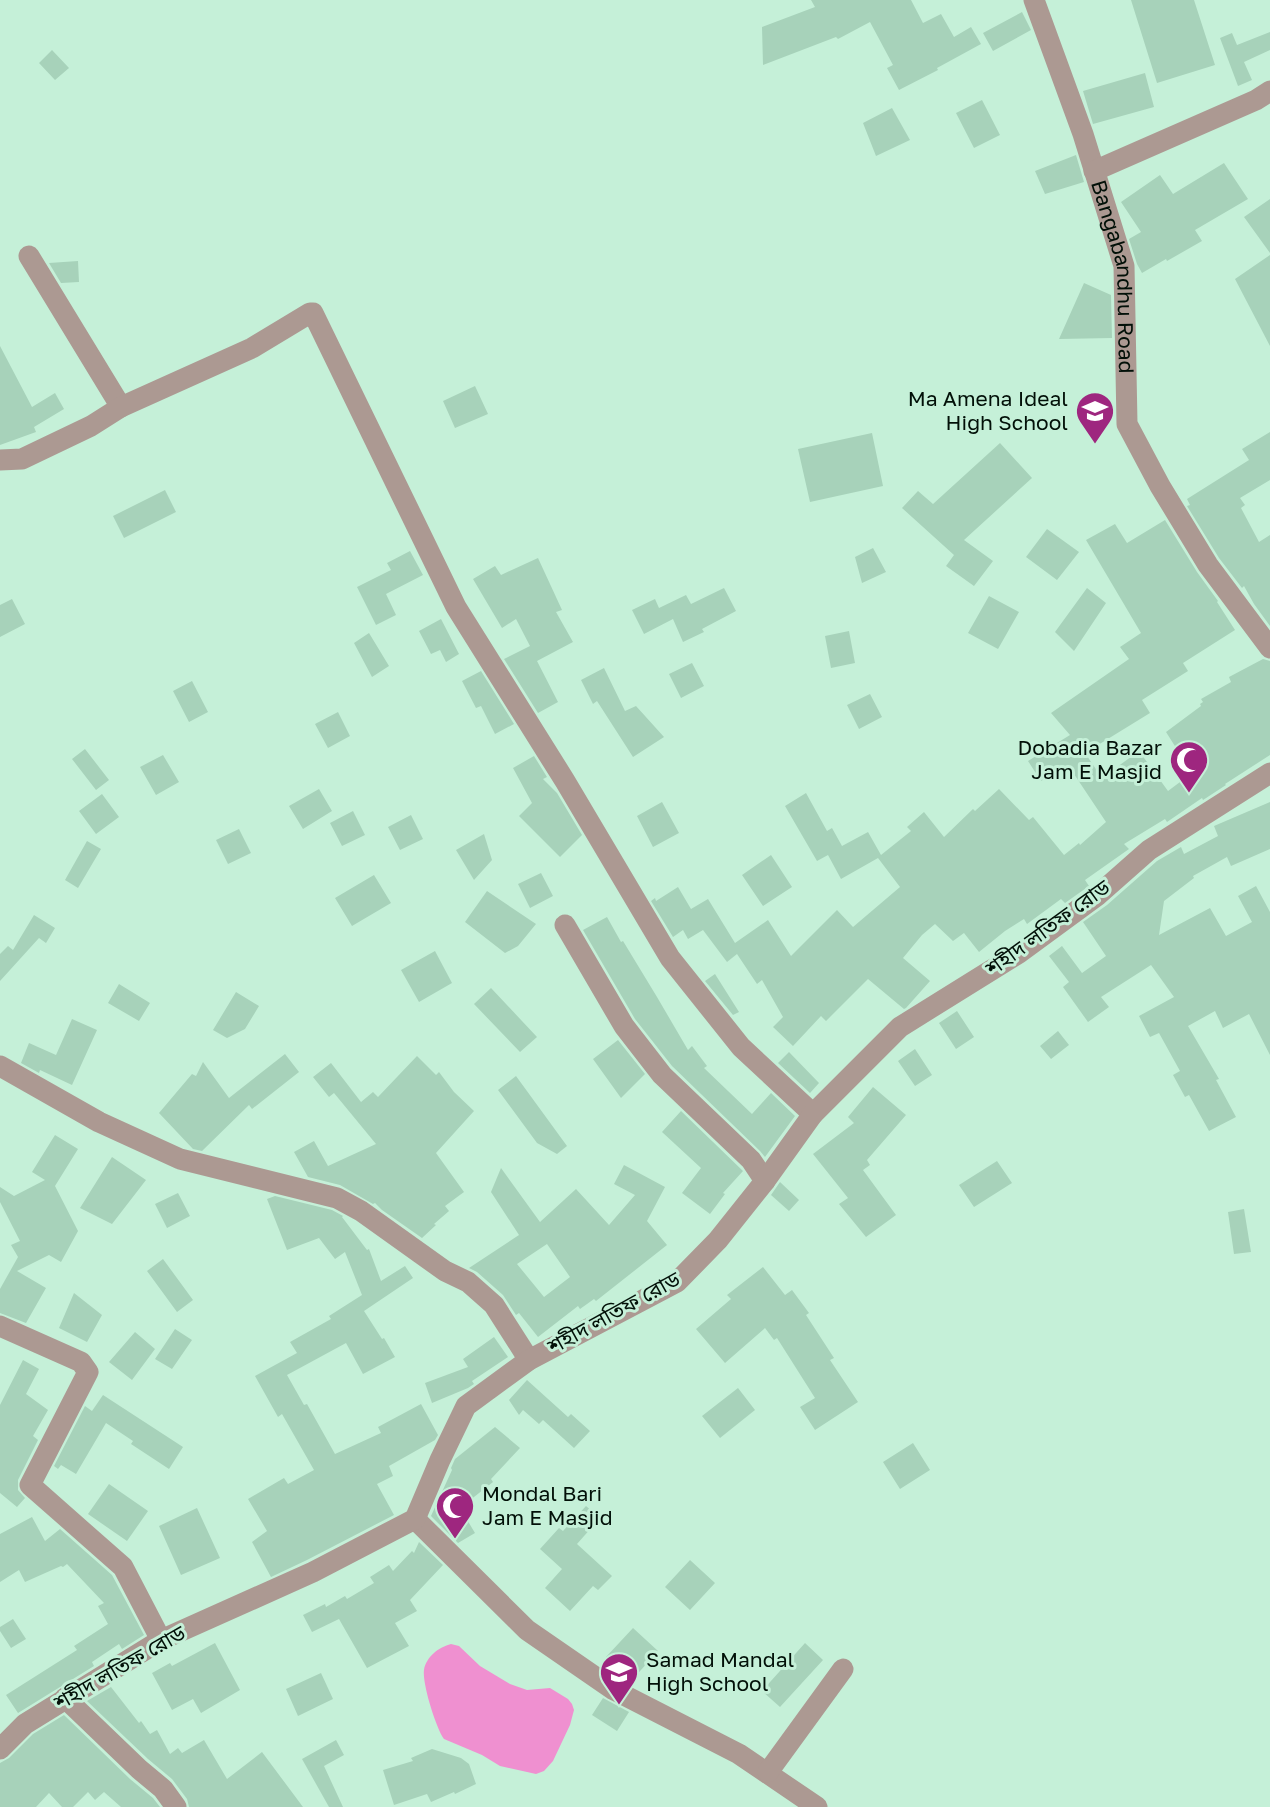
<svg xmlns="http://www.w3.org/2000/svg" width="1270" height="1807" viewBox="0 0 1270 1807" font-family="'Golos Text','Noto Sans Bengali',sans-serif">
<style>
.water{fill:#ef90d0}
.building{fill:#a7d2ba;fill-rule:evenodd}
.lines{fill:none;stroke-linecap:round;stroke-linejoin:round}
.minor{stroke:#ac9992;stroke-width:21}
.labels{text-anchor:middle;stroke-width:6;stroke-linejoin:round;paint-order:stroke}
.street-label{font-size:21px;fill:#021008;stroke:#c5f0d8}
.poi-label{font-size:21px;fill:#021008;stroke:#c5f0d8;text-anchor:end}
</style>
<rect width="100%" height="100%" fill="#c5f0d8"/>
<path class="water" d="M451,1644L459,1646L480,1666L510,1684L527,1690L550,1688L568,1699L572,1704L574,1710L570,1725L553,1761L544,1771L536,1774L500,1766L482,1755L444,1739C436,1728 422,1683 424,1670C426,1657 439,1647 451,1644Z"/>
<path class="building" d="M811,0H911L923,23L941,14L954,37L971,27L981,44L937,68L938,70L899,90L887,68L893,65L870,22L838,39L836,37L763,65L762,27L815,7Z
M1131,0H1194L1215,65L1157,83Z
M1022,12L1031,30L993,51L983,33Z
M1270,32V50L1244,62L1252,80L1238,86L1220,38L1232,33L1237,45Z
M52,50L69,68L55,80L39,63Z
M1145,73L1154,107L1093,124L1083,91Z
M982,100L1000,135L974,148L956,113Z
M892,108L910,140L876,156L863,123Z
M1076,155L1084,182L1045,194L1035,171Z
M1224,163L1248,199L1195,230L1202,241L1167,261L1166,259L1142,273L1137,264L1129,239L1141,232L1121,202L1160,175L1173,194Z
M1270,199V253L1244,217Z
M1270,255V346L1235,279Z
M78,261L79,282L61,283L49,263Z
M1084,283L1111,295L1112,338L1059,339Z
M0,346L32,407L55,393L64,409L34,427L36,432L0,445Z
M475,386L488,414L455,428L443,401Z
M1270,432V480L1240,498L1245,505L1241,508L1259,542L1270,535V626L1254,604L1244,586L1242,588L1219,558L1187,506L1190,505L1187,499L1249,460L1242,449Z
M872,433L883,486L810,502L798,449Z
M1000,443L1032,478L964,540L993,561L974,586L946,566L954,555L902,508L918,491L933,504Z
M165,490L176,512L124,538L113,516Z
M1165,520L1197,572L1218,601L1217,602L1235,630L1183,663L1188,671L1142,700L1150,713L1085,753L1102,778L1139,751L1168,791L1192,773L1166,732L1201,706L1200,704L1203,702L1201,699L1231,682L1229,677L1263,659L1270,661V755L1225,784L1226,785L1203,800L1202,798L1167,822L1165,819L1124,844L1129,849L1085,880L1089,886L1065,903L1061,899L1027,924L1024,919L1005,931L979,952L964,933L953,941L935,924L922,935L903,958L930,981L906,1008L904,1009L868,979L826,1021L821,1016L793,1046L773,1027L783,1017L762,980L757,984L737,954L727,962L703,930L688,939L683,930L673,937L651,901L655,898L656,901L678,887L691,909L708,899L735,943L768,920L791,956L837,910L853,927L900,887L878,858L841,879L828,855L817,861L785,806L806,793L827,831L832,828L842,846L868,832L881,855L911,831L907,827L924,812L944,837L973,809L975,811L999,789L1029,820L1033,817L1064,855L1079,843L1080,845L1106,822L1068,765L1041,781L1028,761L1070,735L1051,713L1129,659L1120,647L1141,633L1086,540L1115,524L1127,543Z
M1047,529L1079,552L1057,580L1026,557Z
M873,548L886,572L862,583L855,557Z
M410,551L423,575L386,594L396,615L376,625L357,587L391,570L387,563Z
M538,558L562,610L556,612L573,642L537,661L558,702L538,713L504,659L530,646L516,619L502,628L473,579L495,566L501,575Z
M724,588L736,611L702,629L704,632L683,642L673,619L644,634L632,610L655,599L659,608L686,595L691,604Z
M1087,588L1106,603L1074,651L1055,632Z
M989,596L1019,612L998,649L968,633Z
M12,599L25,624L0,637V605Z
M441,619L459,654L446,662L440,650L431,654L419,631Z
M849,631L855,663L831,668L825,636Z
M369,633L389,666L372,677L354,643Z
M692,663L704,686L681,698L669,674Z
M604,668L625,711L636,706L664,737L633,757L597,701L593,704L581,680Z
M481,671L514,724L495,734L481,706L476,708L462,681Z
M192,681L208,712L189,722L173,691Z
M870,694L882,717L859,729L847,705Z
M338,712L350,736L328,748L315,724Z
M85,749L109,780L96,790L72,759Z
M163,755L179,782L156,795L140,767Z
M534,756L547,777L543,779L557,793L582,835L560,857L519,816L532,803L513,768Z
M319,789L332,811L303,829L289,806Z
M102,794L119,817L96,834L79,811Z
M662,802L679,833L653,847L637,816Z
M1270,802V849L1231,866L1227,857L1193,876L1194,878L1164,901L1159,935L1210,908L1226,936L1252,922L1238,896L1256,886L1270,912V1055L1249,1014L1223,1028L1215,1011L1188,1026L1219,1079L1216,1080L1236,1117L1209,1131L1189,1095L1185,1097L1173,1075L1180,1071L1159,1033L1150,1037L1139,1016L1174,997L1151,965L1101,997L1109,1007L1088,1022L1063,987L1069,982L1049,956L1062,946L1082,973L1106,956L1083,922L1107,905L1157,861L1181,847L1184,854L1218,836L1214,826Z
M353,811L365,835L342,846L330,823Z
M411,815L423,839L400,850L388,827Z
M239,829L251,853L228,864L216,840Z
M484,834L492,860L474,880L456,850Z
M87,841L101,849L78,888L65,880Z
M771,855L792,887L763,906L742,875Z
M541,873L553,896L530,908L518,884Z
M374,875L391,903L352,926L335,898Z
M487,891L536,924L518,946L505,953L465,922Z
M34,915L55,928L46,943L39,938L0,981V954L8,946L13,950Z
M607,917L621,942L623,941L657,997L688,1050L692,1046L707,1066L704,1068L752,1114L771,1093L795,1116L765,1157L760,1151L672,1066L635,1019L583,930Z
M435,951L452,983L419,1002L401,970Z
M715,974L739,1012L733,1015L705,981Z
M119,984L150,1003L139,1021L108,1003Z
M491,988L537,1037L520,1052L474,1004Z
M236,992L259,1006L245,1029L227,1038L213,1030Z
M957,1011L974,1037L956,1049L939,1023Z
M72,1019L97,1030L72,1085L40,1070L39,1073L21,1063L29,1043L56,1055Z
M1058,1031L1069,1045L1051,1059L1040,1046Z
M618,1040L645,1074L621,1098L593,1059Z
M915,1049L932,1075L915,1086L898,1061Z
M789,1052L819,1083L810,1093L778,1063Z
M285,1054L299,1072L252,1109L249,1105L202,1151L193,1149L159,1113L192,1074L196,1076L203,1062L229,1098Z
M417,1056L436,1075L439,1072L454,1092L474,1111L436,1153L464,1192L445,1206L449,1211L434,1224L436,1225L422,1238L382,1210L375,1203L373,1204L340,1185L308,1177L294,1152L314,1141L328,1166L376,1144L334,1093L329,1097L313,1077L331,1063L361,1102L373,1092L378,1097Z
M516,1076L567,1146L557,1154L537,1143L498,1090Z
M873,1087L906,1115L867,1160L870,1165L863,1170L896,1215L866,1237L839,1204L848,1198L813,1154L854,1123L848,1117Z
M681,1111L743,1171L723,1193L725,1194L710,1214L682,1193L701,1168L662,1132Z
M55,1135L78,1149L55,1186L78,1231L61,1262L49,1255L17,1271L46,1288L26,1323L0,1313V1289L18,1257L11,1245L20,1241L0,1202V1187L14,1196L45,1180L32,1172Z
M112,1157L146,1180L112,1224L80,1208Z
M997,1161L1012,1183L974,1207L959,1185Z
M624,1165L665,1187L647,1221L667,1245L596,1301L594,1299L580,1309L578,1306L538,1337L519,1313L516,1315L503,1295L477,1272L469,1268L519,1235L491,1192L501,1168L540,1222L576,1189L609,1225L635,1195L614,1184ZM547,1244L570,1277L544,1297L517,1264Z
M780,1182L799,1200L789,1211L771,1195Z
M178,1193L190,1216L167,1228L155,1204Z
M275,1196L332,1210L343,1216L342,1217L367,1250L369,1249L381,1281L405,1266L413,1278L364,1311L382,1339L384,1338L395,1357L363,1374L346,1343L287,1375L304,1405L307,1404L335,1454L381,1433L378,1427L421,1404L438,1435L435,1440L389,1466L393,1476L377,1484L394,1515L307,1560L271,1577L252,1542L267,1531L248,1499L284,1478L288,1484L314,1470L282,1414L278,1417L255,1376L297,1353L290,1342L331,1319L329,1316L362,1295L345,1252L335,1259L319,1238L287,1250L267,1199Z
M1244,1209L1251,1252L1234,1254L1228,1212Z
M163,1259L193,1300L177,1312L147,1271Z
M763,1267L785,1295L792,1290L809,1313L806,1315L834,1358L830,1360L858,1402L815,1430L800,1407L815,1398L777,1338L774,1340L765,1328L725,1363L696,1329L731,1299L727,1295Z
M74,1293L102,1315L87,1342L59,1328Z
M175,1329L192,1340L172,1369L155,1359Z
M135,1332L155,1349L132,1380L109,1362Z
M494,1337L508,1357L472,1381L474,1384L468,1388L432,1403L425,1383L468,1367L463,1359Z
M23,1360L39,1369L26,1394L48,1410L33,1436L38,1440L18,1480V1490L25,1498L17,1507L0,1493V1405Z
M527,1380L568,1417L571,1414L590,1431L574,1448L543,1420L539,1424L523,1410L519,1415L509,1400Z
M738,1388L755,1410L720,1438L702,1416Z
M103,1395L183,1447L169,1469L131,1444L133,1441L106,1423L76,1474L61,1465L58,1469L54,1466L85,1406L92,1411Z
M495,1427L520,1448L491,1479L493,1482L460,1508L475,1533L458,1543L431,1516L452,1470L451,1468L455,1459Z
M913,1443L930,1470L900,1489L883,1462Z
M109,1484L148,1511L127,1541L88,1514Z
M586,1506L600,1518L577,1544L612,1576L598,1590L593,1586L570,1611L545,1588L562,1569L540,1549L559,1528L563,1531Z
M197,1508L220,1558L181,1575L159,1526Z
M32,1517L45,1541L60,1529L112,1575L144,1635L122,1649L119,1644L92,1662L94,1666L18,1713L6,1695L77,1650L74,1646L108,1624L98,1606L104,1603L67,1564L63,1567L61,1566L25,1582L19,1570L0,1582V1534Z
M419,1542L443,1565L410,1600L417,1611L395,1623L409,1646L367,1668L339,1619L312,1632L303,1615L325,1604L326,1607L345,1596L347,1599L374,1583L370,1577L389,1565L393,1571L412,1551L414,1553Z
M690,1560L715,1583L690,1610L665,1587Z
M13,1619L26,1639L11,1648L0,1631V1627Z
M633,1628L658,1651L632,1680L606,1657Z
M215,1643L240,1690L201,1713L193,1699L172,1710L152,1673L170,1663L172,1666Z
M805,1643L823,1660L780,1707L762,1691Z
M321,1673L333,1699L298,1716L286,1689Z
M111,1687L139,1723L141,1721L150,1734L157,1730L170,1754L178,1748L182,1753L204,1740L227,1779L262,1752L303,1807H189L187,1799L172,1779L148,1759L87,1701Z
M603,1698L629,1712L617,1731L592,1715Z
M64,1715L130,1779L153,1798L160,1807H121L104,1792L95,1800L88,1792L73,1807H62L49,1793L36,1807H0V1763L9,1758L33,1734Z
M336,1740L344,1755L324,1766L343,1807H329L302,1759Z
M432,1749L461,1758L469,1764L476,1784L455,1794L454,1792L431,1802L427,1794L394,1805L383,1770L413,1761L411,1758Z"/>
<g class="lines">
<g class="minor">
<path id="s1" d="M1034,0L1083,134L1124,266L1127,424L1160,486L1208,565L1270,648"/>
<path d="M1094,171L1256,100L1270,91"/>
<path d="M29,256L121,407"/>
<path d="M0,460L22,459L91,426L121,407L252,348L310,313H313L456,607L565,781L670,958L741,1047L813,1114"/>
<path d="M565,925L624,1026L662,1075L751,1160L765,1181"/>
<path d="M0,1066L99,1122L180,1159L337,1198L361,1211L445,1271L468,1282L494,1305L529,1360"/>
<path d="M0,1326L81,1362L88,1372L30,1485L123,1567L161,1640"/>
<path d="M415,1519L527,1630L614,1690L739,1754L817,1807"/>
<path d="M65,1698L139,1769L163,1789L176,1807"/>
<path d="M0,1749L25,1724L161,1640L313,1572L415,1519L440,1460L466,1406L529,1360L677,1282L718,1240L765,1181L813,1114L900,1027L1019,953L1098,895L1149,850L1270,773"/>
<path d="M768,1772L843,1669"/>
</g>
</g>
<defs>
<g id="school-pin" transform="scale(2.0125)"><path d="M0 17L-7.5 6A9.5 9.5 0 1 1 7.5 6Z" fill="#9e267f" stroke="#c5f0d8"/><path d="M0-5L7-2L0 1L-7-2ZM-4 1L0 2.5L4 1V4Q0 6-4 4Z" fill="#fff"/></g>
<g id="mosque-pin" transform="scale(2.0125)"><path d="M0 17L-7.5 6A9.5 9.5 0 1 1 7.5 6Z" fill="#9e267f" stroke="#c5f0d8"/><path d="M3.5-4.9A6 6 0 1 0 3.5 4.9A5 5 0 1 1 3.5-4.9Z" fill="#fff"/></g>
</defs>
<g fill-rule="evenodd">
<use href="#school-pin" x="1095" y="411"/>
<use href="#mosque-pin" x="1189" y="760"/>
<use href="#mosque-pin" x="455" y="1506"/>
<use href="#school-pin" x="619" y="1672"/>
</g>
<g class="labels">
<g class="street-label">
<text dy="7" stroke="none"><textPath href="#s1" startOffset="290">Bangabandhu Road</textPath></text>
<text transform="translate(1048 928) rotate(-36)" y="7">শহীদ লতিফ রোড</text>
<text transform="translate(614 1313) rotate(-29)" y="7">শহীদ লতিফ রোড</text>
<text transform="translate(120 1668) rotate(-30)" y="7">শহীদ লতিফ রোড</text>
</g>
<g class="poi-label">
<text x="1068" y="406">Ma Amena Ideal<tspan x="1068" dy="24">High School</tspan></text>
<text x="1162" y="755">Dobadia Bazar<tspan x="1162" dy="24">Jam E Masjid</tspan></text>
<text x="482" y="1501" text-anchor="start">Mondal Bari<tspan x="482" dy="24">Jam E Masjid</tspan></text>
<text x="646" y="1667" text-anchor="start">Samad Mandal<tspan x="646" dy="24">High School</tspan></text>
</g>
</g>
</svg>
